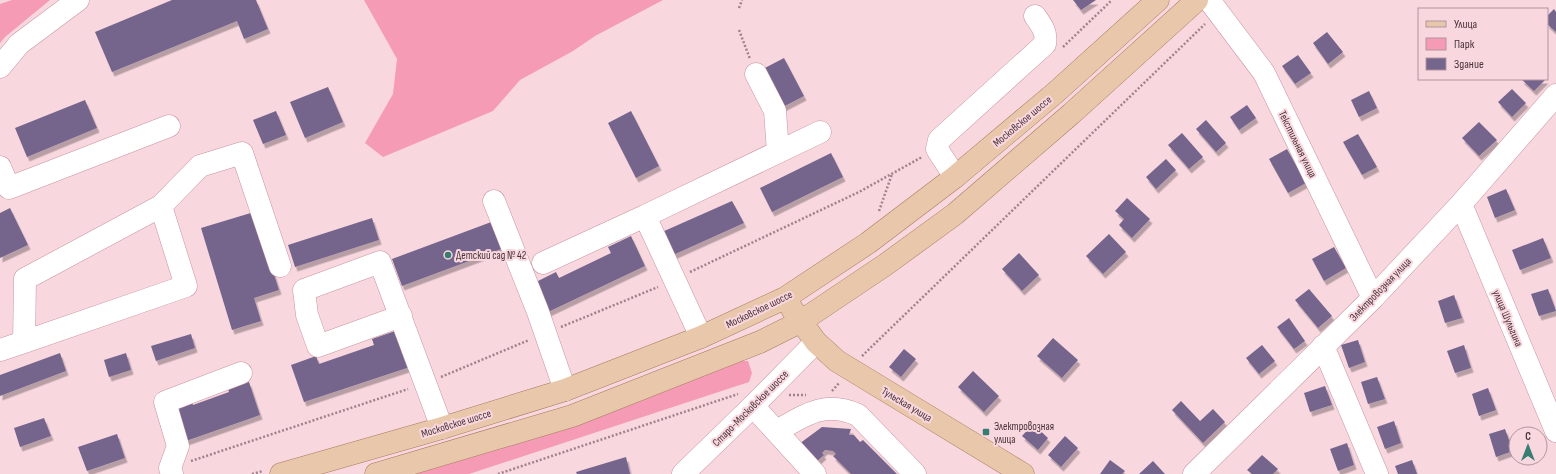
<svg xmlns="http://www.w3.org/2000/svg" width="1556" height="474" viewBox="0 0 1556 474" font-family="'Sofia Sans Condensed',sans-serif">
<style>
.green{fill:#f59bb5}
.building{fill:#74658d;filter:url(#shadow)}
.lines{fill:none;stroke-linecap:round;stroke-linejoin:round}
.minor-casing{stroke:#c894a2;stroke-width:23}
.major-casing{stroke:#a67b5f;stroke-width:23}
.path{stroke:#9f838a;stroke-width:2.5;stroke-dasharray:2 2;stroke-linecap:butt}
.minor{stroke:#fff;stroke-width:22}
.major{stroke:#e8c7ab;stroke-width:22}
.poi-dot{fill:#387d72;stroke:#f9d7df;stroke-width:1.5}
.labels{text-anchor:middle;stroke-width:4;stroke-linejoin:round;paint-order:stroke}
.street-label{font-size:11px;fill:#483339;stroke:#f9d7df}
.poi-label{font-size:11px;fill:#483339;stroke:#f9d7df;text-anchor:start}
</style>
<defs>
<filter id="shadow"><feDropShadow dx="2.5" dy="4.5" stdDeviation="0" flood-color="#0004"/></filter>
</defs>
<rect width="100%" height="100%" fill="#f9d7df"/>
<path class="green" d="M12,0H50L5,37L0,43V4Z
M364,0H663L595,36L573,51L520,80L493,111L383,157L365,143L393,94L397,59Z
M737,361H748L752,373L749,382L469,474H402Z"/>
<path class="building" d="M172,0H256L268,29L244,39L237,21L112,72L95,32Z
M1073,0H1096L1081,10Z
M1554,9L1556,12V32L1547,24V16Z
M1327,32L1343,52L1328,64L1313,43Z
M1298,55L1311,73L1295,84L1282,66Z
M784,58L804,96L781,108L761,70Z
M1521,79H1546L1534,91Z
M328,87L343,122L305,138L290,102Z
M1512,89L1526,103L1512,117L1498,102Z
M1369,91L1377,108L1359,117L1351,100Z
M85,100L97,128L27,157L15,128Z
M1247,105L1256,118L1239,130L1230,117Z
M276,111L286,135L263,144L253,120Z
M631,111L659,166L636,178L608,123Z
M1206,120L1226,143L1216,152L1196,129Z
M1479,122L1497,140L1479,156L1462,138Z
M1182,133L1203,157L1189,169L1168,145Z
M1358,134L1377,167L1362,175L1343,142Z
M1287,149L1306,183L1288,193L1269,159Z
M831,153L843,177L772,212L760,188Z
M1166,159L1176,170L1156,189L1146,177Z
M1506,189L1515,210L1495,218L1487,197Z
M1127,198L1150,219L1132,238L1119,225L1124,219L1115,211Z
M732,201L744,223L673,255L662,232Z
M10,208L28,245L0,258V213Z
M254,212L279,290L254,298L261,321L232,330L201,228Z
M372,218L379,240L295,267L288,245Z
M494,221L504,248L402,286L392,259Z
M1109,234L1126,252L1103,274L1086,256Z
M631,236L645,266L548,312L534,283L556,272L559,278L611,253L608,247Z
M1543,238L1551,258L1520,270L1512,250Z
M1334,247L1346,268L1324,281L1312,259Z
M1019,253L1039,275L1022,291L1002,269Z
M1309,289L1332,316L1318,328L1295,300Z
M1548,289L1556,311L1539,316L1531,294Z
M1454,295L1462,318L1445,323L1438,301Z
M1289,318L1305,341L1294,349L1277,327Z
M401,329L413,366L304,402L291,365L316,356L319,364L374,345L372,339Z
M191,334L195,348L156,361L151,346Z
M1053,338L1078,360L1062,378L1037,356Z
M1358,340L1365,362L1349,368L1341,345Z
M1262,345L1275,361L1259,374L1246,358Z
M1464,345L1471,368L1455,373L1447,351Z
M904,349L916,359L901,377L889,367Z
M60,353L66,371L0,396V375Z
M126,353L131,370L109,377L104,360Z
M973,371L999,396L984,412L958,387Z
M1377,377L1385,399L1368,404L1361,382Z
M249,382L260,415L183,442L171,407L191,400L193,405L229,392L228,389Z
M1325,386L1332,405L1310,412L1304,393Z
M1488,388L1496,410L1479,416L1472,394Z
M1181,401L1200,421L1213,409L1225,422L1203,443L1172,410Z
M44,418L51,436L20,447L14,428Z
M1394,421L1401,443L1385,449L1377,427Z
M1033,424L1048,438L1038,450L1022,436Z
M822,427L851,429L849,435H854L860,442L863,440L897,474H851L833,456L836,454L833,451L825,450L822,453L824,455L816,462L799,444Z
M1505,429L1513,451L1496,457L1489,434Z
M117,434L125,458L87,471L78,447Z
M1065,436L1078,448L1061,467L1048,455Z
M1347,443L1354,465L1338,471L1330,449Z
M1262,455L1278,469L1273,474H1252L1247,470Z
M626,457L630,474H577L576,472Z
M1110,460L1125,471L1122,474H1100Z
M1412,460L1417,474H1398L1395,466Z
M1153,461L1165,474H1139Z"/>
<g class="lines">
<g class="minor-casing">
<path id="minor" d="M1209,0L1264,73L1373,298
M0,67L19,44L78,0
M756,74L775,111L778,152
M0,167L9,188L169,126
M955,177L937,149L939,140L1045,44C1047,32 1042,26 1035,16
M494,201L538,312L565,390
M1461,204L1556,431
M161,206L200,166L242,153L280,266
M645,216L820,132
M543,263L645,216L701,337
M401,316L318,346L307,315L304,290L380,262L442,428
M1323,346L1377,474
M0,350L24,342L186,286L161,206L25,279L24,342
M753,406L815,474
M777,431C805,415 825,400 858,415L915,474
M172,474L170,468L178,446L165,402L241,373
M683,474L753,406L816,342
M1194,474L1373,298L1461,204L1556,95"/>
</g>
<g class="major-casing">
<path id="major" d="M792,309L816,342L837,361L1023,474
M281,474L442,428L565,390L701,337L785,298L868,243L955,177L1055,93L1158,0
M376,474L572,416L760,342L800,322L885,265L955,214L1071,114L1197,0"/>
</g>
<path class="path" d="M739,8L742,0
M739,30L750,59
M1063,47L1112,0
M879,211L892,174
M690,272L859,192L922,157
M561,327L658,287
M862,356L1205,24
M441,377L529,340
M832,391L839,383
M789,395H806
M191,461L408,389
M252,474L263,471
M498,474L738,394"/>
<use href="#minor" class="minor"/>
<use href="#major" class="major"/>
</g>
<g class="poi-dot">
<circle cx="448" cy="255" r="4"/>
<rect x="982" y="428" width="8" height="8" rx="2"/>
</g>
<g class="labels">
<g class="street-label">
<text transform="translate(1022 121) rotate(-40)" y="4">Московское шоссе</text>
<text transform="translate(1298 144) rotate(64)" y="4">Текстильная улица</text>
<text transform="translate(1380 289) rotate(-46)" y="4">Электровозная улица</text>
<text transform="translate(759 309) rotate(-26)" y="4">Московское шоссе</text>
<text transform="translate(1508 318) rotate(67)" y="4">улица Шульгина</text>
<text transform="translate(907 404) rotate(31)" y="4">Тульская улица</text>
<text transform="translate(750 408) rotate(-45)" y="4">Старо-Московское шоссе</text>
<text transform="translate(456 423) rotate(-17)" y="4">Московское шоссе</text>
</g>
<g class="poi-label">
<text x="456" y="259">Детский сад № 42</text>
<text x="994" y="430">Электровозная<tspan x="994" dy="13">улица</tspan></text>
</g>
</g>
<rect x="1418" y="8" width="130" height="72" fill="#f9d7df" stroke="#b2959d"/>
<rect x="1426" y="21" width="20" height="6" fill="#e8c7ab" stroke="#b2959d"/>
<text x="1454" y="28" font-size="12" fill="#483339">Улица</text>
<rect x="1426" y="38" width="20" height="12" fill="#f59bb5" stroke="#b2959d"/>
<text x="1454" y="48" font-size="12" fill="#483339">Парк</text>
<rect x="1426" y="58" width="20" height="12" fill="#74658d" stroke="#b2959d"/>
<text x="1454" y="68" font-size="12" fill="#483339">Здание</text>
<g transform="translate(1528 446)"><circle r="19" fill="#f9d7df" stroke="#b2959d"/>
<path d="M0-3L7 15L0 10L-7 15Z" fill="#387d72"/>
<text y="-6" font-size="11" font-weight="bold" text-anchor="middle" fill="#483339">С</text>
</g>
</svg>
